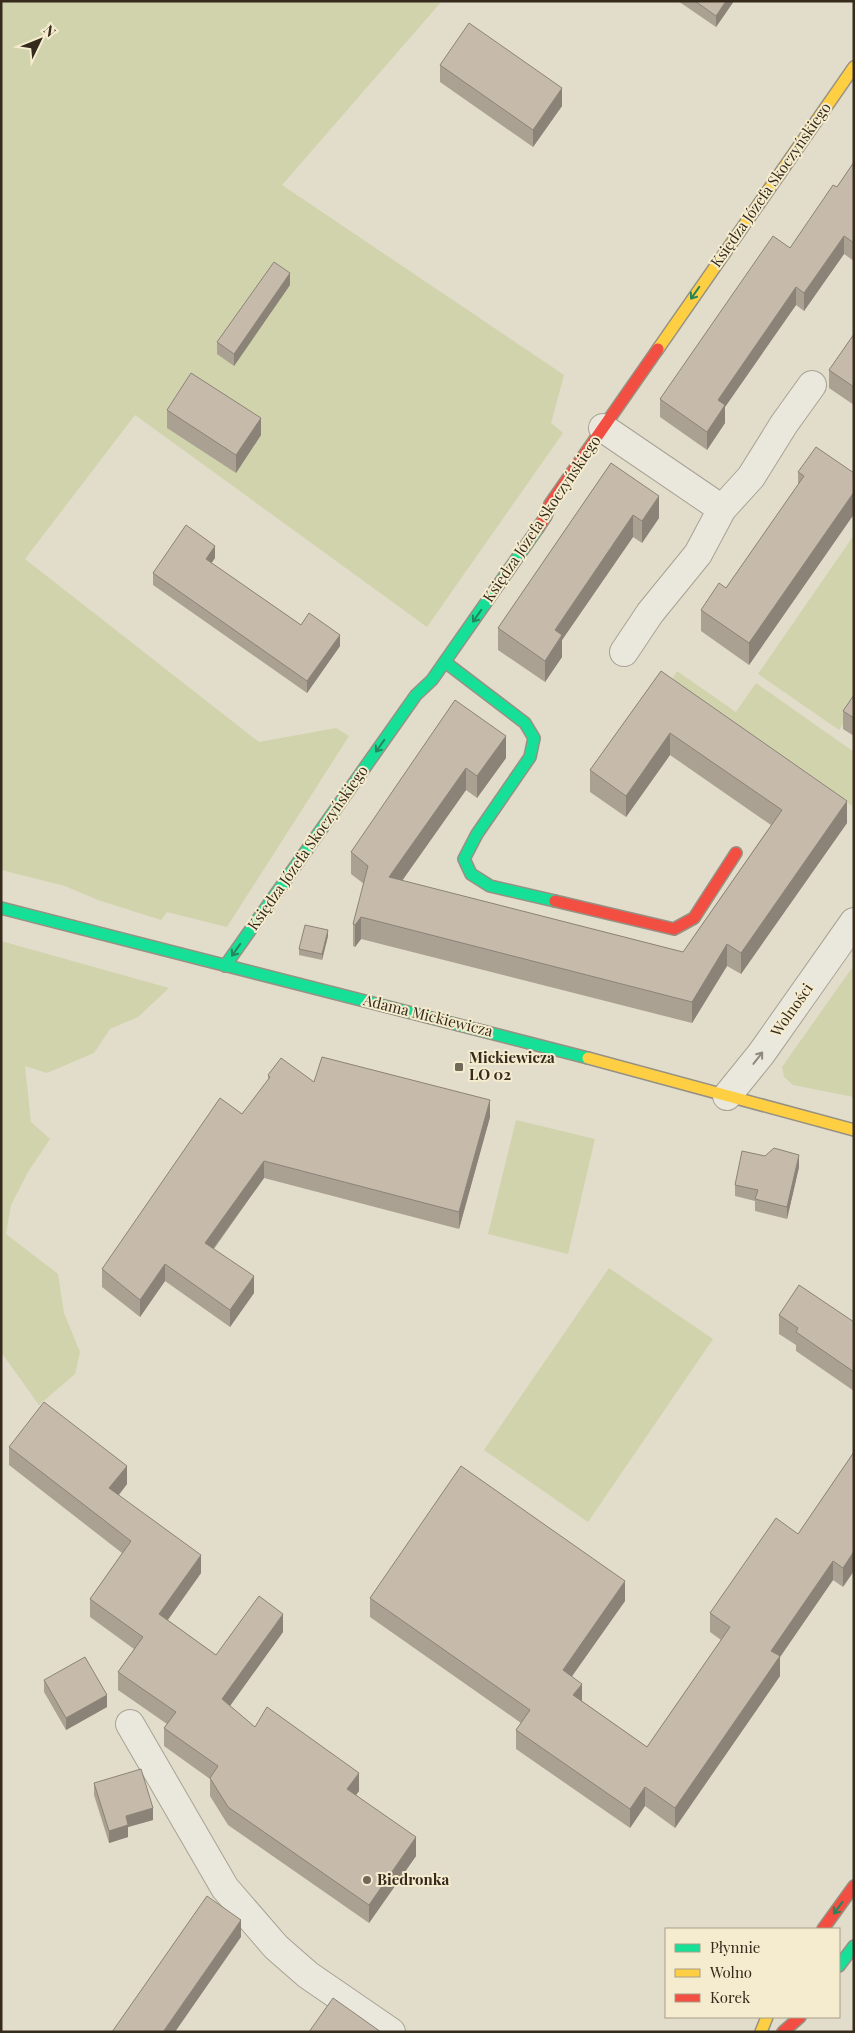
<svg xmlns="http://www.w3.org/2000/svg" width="855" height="2033" viewBox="0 0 855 2033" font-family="'Playfair Display',serif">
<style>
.green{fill:#d0d3ac}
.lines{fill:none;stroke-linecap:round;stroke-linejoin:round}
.street-casing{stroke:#a7a294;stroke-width:30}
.fast-casing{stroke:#979183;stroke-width:14}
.slow-casing{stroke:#979183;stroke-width:14}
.jam-casing{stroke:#979183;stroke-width:14}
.street{stroke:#eae7dc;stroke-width:28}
.fast{stroke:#16e098;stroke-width:11}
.slow{stroke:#ffcf43;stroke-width:11}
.jam{stroke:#f24e42;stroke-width:11}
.wall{fill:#aaa193}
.shaded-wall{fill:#8b8378}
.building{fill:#c6bbab;stroke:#8b8378}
.oneway{stroke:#26855a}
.oneway2{stroke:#90887c}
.poi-dot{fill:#726959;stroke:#f5eccf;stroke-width:2}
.labels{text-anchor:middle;stroke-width:4;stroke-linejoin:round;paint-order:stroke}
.street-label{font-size:15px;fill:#352a1c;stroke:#f5eccf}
.poi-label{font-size:15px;font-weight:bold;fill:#352a1c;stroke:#f5eccf;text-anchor:start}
</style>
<rect width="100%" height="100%" fill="#e2ddca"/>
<path class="green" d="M1,1H442L282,185L564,375L551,423L563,433L427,627L135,415L25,559L259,742L336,728L349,736L227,927L167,912L161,920L98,900L65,886L1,870Z
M854,535V708L839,730L758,674Z
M677,671L736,712L756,683L854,752V807L670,682Z
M1,941L169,988L138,1017L110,1029L94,1053L47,1073L25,1066L31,1122L50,1139L28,1172L11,1205L6,1234L58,1274L64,1313L80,1352L75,1374L39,1405L1,1352Z
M854,965V1097L793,1085L784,1077L782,1067Z
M516,1120L595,1139L568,1254L488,1234Z
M609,1268L713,1339L588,1522L484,1450Z"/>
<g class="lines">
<g class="street-casing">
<path id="street" d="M603,428L722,509L751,477L784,424L812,385
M624,652L650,613L698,554L722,509
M727,1096L761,1054L854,922
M130,1724L225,1888L276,1947L308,1975L391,2032"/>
</g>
<g class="fast-casing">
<path id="fast" d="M445,662L525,723L534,738L530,757L477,834L464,859L471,874L490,886L555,901
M1,908L588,1058
M225,966L416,695L432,680L538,528
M839,1966L854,1946"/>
</g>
<g class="slow-casing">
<path id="slow" d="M658,349L854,67
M588,1058L854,1130
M761,2032L767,2017"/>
</g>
<g class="jam-casing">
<path id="jam" d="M538,528L546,516L550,504L658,349
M555,901L674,929L694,918L736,853
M823,1929L854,1886
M783,2032L800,2017"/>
</g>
<use href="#street" class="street"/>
<use href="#fast" class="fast"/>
<use href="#slow" class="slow"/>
<use href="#jam" class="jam"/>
</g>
<path class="wall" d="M678,1H734L716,27Z
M440,65L562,106L533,147L440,82Z
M854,136V155H853Z
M854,162V261L844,254L804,311L796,305L725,407V423L707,450L660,417V399L790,248L837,187Z
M290,285L234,366L217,354V342Z
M854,334V405L829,388V370Z
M167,410L261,435L236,473L167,428Z
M611,463L659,518L642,543L633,537L562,640V657L545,682L498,650V628Z
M798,472L854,473V514L749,665L701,631V610L726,588L798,485Z
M215,558L211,563L301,625L340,646L307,693L153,585V573Z
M661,671L847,823L741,974L727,966L692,1023L361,939L355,947L353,946V924L364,884L351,874V852L506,736V758L477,798L466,790L402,881L683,952L771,825L670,755L626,817L590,792V770Z
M854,695V736L843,729V711Z
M328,936L322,960L299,955V949Z
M268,1075L314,1082L490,1117L459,1229L264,1178L214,1249L254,1293L230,1327L165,1281L140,1317L102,1287V1269L242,1114L268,1080Z
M799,1167L787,1219L755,1211V1201L735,1196V1185Z
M779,1315L854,1322V1391L796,1351V1345L779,1334Z
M9,1447L127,1484L119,1495L201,1573L168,1620L216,1655L283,1632L230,1706L255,1727L359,1791L356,1795L416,1856L369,1923L228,1825L210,1796V1779L164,1746V1728L167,1724L118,1690V1672L134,1649L90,1617V1599L122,1553L9,1465Z
M854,1452L843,1587L833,1580L802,1625L780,1657V1676L675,1828L645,1806L630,1828L516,1749V1730L521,1723L370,1617V1598L625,1601L572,1676L582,1701L647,1747L721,1640L710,1632V1613L798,1534Z
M44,1680L107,1707L66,1730L44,1692Z
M94,1783L153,1820L128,1827V1837L109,1843L94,1795Z"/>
<path class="shaded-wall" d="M726,1H734L716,27V16Z
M562,88V106L533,147V130Z
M844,236V254L804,311V293Z
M290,273V285L234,366V354Z
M796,287V305L725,407V423L707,450V432L718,400Z
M261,418V435L236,473V455Z
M854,492V514L749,665V643Z
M659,496V518L642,543V521Z
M633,515V537L562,640V657L545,682V661L555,630Z
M215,546V558L206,571V559Z
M340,635V646L307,693V681Z
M670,733V755L626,817V796Z
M506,736V758L477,798V776Z
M466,768V790L389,899V877Z
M847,801V823L741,974V953Z
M361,917V939L355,947V925Z
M328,930V936L322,960V954Z
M727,944V966L692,1023V1002Z
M490,1100V1117L459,1229V1212Z
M799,1155V1167L787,1219V1207Z
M264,1161V1178L205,1260V1243Z
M165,1264V1281L140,1317V1300Z
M254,1276V1293L230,1327V1310Z
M127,1466V1484L109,1507V1488Z
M854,1551V1571L843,1587V1568Z
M201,1555V1573L159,1632V1614Z
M833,1561V1580L780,1657V1676L675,1828V1808L771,1651Z
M625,1581V1601L563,1689V1670Z
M283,1614V1632L222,1717V1699Z
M582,1684V1703L573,1695Z
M107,1695V1707L66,1730V1718Z
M359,1773V1791L347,1807V1789Z
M645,1787V1806L630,1828V1809Z
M153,1808V1820L128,1827V1837L109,1843V1831L126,1816Z
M416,1837V1856L369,1923V1905Z
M241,1920V1937L175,2032H163Z"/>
<path class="building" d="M695,1H726L716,16Z
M469,23L562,88L533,130L440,65Z
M854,162V243L844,236L804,293L796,287L718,400L725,405L707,432L660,399L773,236L790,248L833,185L837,187Z
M274,262L290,273L234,354L217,342Z
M854,334V387L829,370Z
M191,373L261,418L236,455L167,410Z
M816,447L854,473V492L749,643L701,610L719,583L726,588L804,476L798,472Z
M611,463L659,496L642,521L633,515L555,630L562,635L545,661L498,628Z
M186,525L215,546L206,559L301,625L309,613L340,635L307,681L153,573Z
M661,671L847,801L741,953L727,944L692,1002L361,917L355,925L353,924L368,866L351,852L455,700L506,736L477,776L466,768L389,877L683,952L782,810L670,733L626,796L590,770Z
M854,695V718L843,711Z
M305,925L328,930L322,954L299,949Z
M322,1057L490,1100L459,1212L264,1161L205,1243L254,1276L230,1310L165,1264L140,1300L102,1269L220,1098L242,1114L270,1077L268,1075L281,1058L314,1082Z
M774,1148L799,1155L787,1207L755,1199L758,1190L735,1185L742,1151L765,1156Z
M799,1285L854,1322V1372L796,1332L798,1328L779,1315Z
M44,1402L127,1466L109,1488L201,1555L159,1614L216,1655L259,1596L283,1614L222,1699L255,1727L267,1707L359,1773L347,1789L416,1837L369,1905L228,1807L210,1778L218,1766L164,1728L176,1712L118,1672L143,1637L90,1599L131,1541L9,1447Z
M854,1452V1551L843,1568L833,1561L771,1651L780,1656L675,1808L645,1787L630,1809L516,1730L530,1710L370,1598L461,1466L625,1581L563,1670L582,1684L573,1695L647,1747L730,1627L710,1613L776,1518L798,1534Z
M85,1657L107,1695L66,1718L44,1680Z
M141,1769L153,1808L126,1816L128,1825L109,1831L94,1783Z
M207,1896L241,1920L163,2032H112Z
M333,1998L381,2032H309Z"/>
<defs><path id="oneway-shaft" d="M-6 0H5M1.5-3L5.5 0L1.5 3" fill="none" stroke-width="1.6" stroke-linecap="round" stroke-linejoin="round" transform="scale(1.25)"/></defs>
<g class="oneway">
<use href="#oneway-shaft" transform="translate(695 293) rotate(125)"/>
<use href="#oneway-shaft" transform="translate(477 616) rotate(125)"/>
<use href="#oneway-shaft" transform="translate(380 746) rotate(125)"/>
<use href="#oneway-shaft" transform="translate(236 950) rotate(125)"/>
<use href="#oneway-shaft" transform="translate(838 1908) rotate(126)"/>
</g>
<use class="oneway2" href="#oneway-shaft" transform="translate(758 1058) rotate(-52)"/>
<g class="poi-dot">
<rect x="454" y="1062" width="10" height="10" rx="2.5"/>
<circle cx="367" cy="1880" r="5"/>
</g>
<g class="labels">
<g class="street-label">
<text transform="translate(771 185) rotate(-55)" y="5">Księdza Józefa Skoczyńskiego</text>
<text transform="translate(542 519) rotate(-56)" y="5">Księdza Józefa Skoczyńskiego</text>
<text transform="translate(308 848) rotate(-55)" y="5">Księdza Józefa Skoczyńskiego</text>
<text transform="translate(792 1010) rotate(-55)" y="5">Wolności</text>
<text transform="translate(428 1016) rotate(14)" y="5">Adama Mickiewicza</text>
</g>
<g class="poi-label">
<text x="469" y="1063">Mickiewicza<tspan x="469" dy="17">LO 02</tspan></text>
<text x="377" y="1885">Biedronka</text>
</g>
</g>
<rect width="855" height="2033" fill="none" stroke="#352a1c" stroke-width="5"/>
<rect x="665" y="1928" width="175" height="90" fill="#f5eccf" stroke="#a89e87"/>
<rect x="675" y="1944" width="25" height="8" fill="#16e098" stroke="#a89e87"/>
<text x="710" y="1953" font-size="15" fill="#352a1c">Płynnie</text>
<rect x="675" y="1969" width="25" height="8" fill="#ffcf43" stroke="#a89e87"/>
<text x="710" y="1978" font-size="15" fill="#352a1c">Wolno</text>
<rect x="675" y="1994" width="25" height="8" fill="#f24e42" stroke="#a89e87"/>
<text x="710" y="2003" font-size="15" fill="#352a1c">Korek</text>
<g transform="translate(40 40) rotate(47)" stroke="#f5eccf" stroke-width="4" paint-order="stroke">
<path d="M0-4L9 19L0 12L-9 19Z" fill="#352a1c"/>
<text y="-8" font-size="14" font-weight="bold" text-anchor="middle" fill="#352a1c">N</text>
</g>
</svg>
